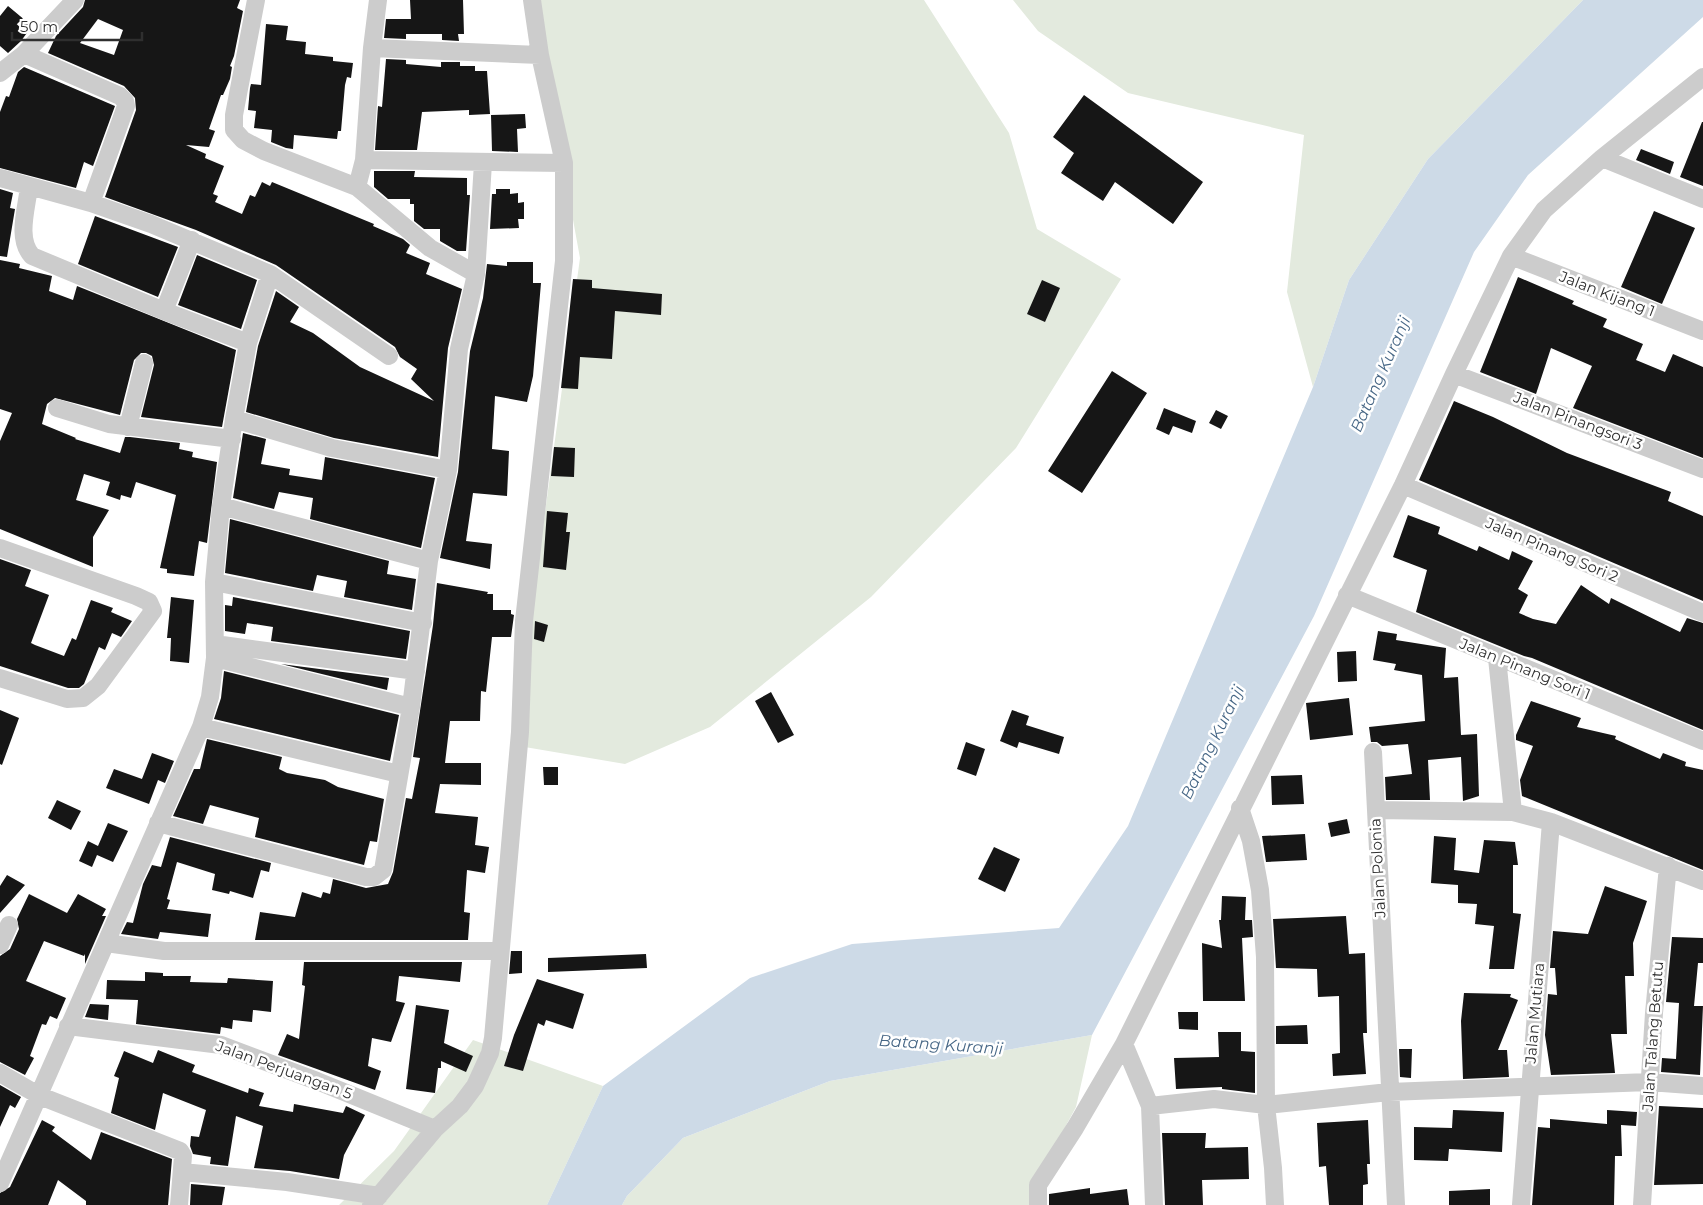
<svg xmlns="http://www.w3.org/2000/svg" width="1703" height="1205" viewBox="0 0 1703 1205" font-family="Montserrat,sans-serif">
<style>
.green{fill:#e3eade}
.water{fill:#cddae7}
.building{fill:#161616;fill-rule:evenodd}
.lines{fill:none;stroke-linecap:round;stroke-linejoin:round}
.street{stroke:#ccc;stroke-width:18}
.labels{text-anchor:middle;stroke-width:5;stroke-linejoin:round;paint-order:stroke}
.street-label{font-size:15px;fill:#2f2f2f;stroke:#fff}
.water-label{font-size:16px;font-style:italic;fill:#476786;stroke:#fff}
</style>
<rect width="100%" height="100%" fill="#fff"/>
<path class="green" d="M533,0H924L1009,133L1037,229L1121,279L1016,448L871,597L710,727L625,764L513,745L580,258Z
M1013,0H1583L1428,159L1349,280L1313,387L1287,292L1304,135L1128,93L1038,31Z
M1092,1035L1076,1107L1029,1194V1205H622L627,1196L683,1138L830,1081Z
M473,1040L603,1086L547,1205H339L394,1151Z"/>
<path class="water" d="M1583,0H1703V17L1528,175L1474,252L1314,616L1092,1035L830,1081L683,1138L627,1196L622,1205H547L603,1086L750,978L852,944L1059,928L1128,826L1313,387L1349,280L1428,159Z"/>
<path class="building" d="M85,0H240L237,8L243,11L234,56L230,66L232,67L230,79L223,95H221L209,129L215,131L209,147L186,145L206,154L205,158L224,166L213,194L218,196L215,202L242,214L250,195L255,197L262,182L270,186L272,182L374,224L373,226L403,239L410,245L406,253L430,263L426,274L462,289L448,348L438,457L334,438L246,412L258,346L276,291L299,307L290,322L313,333L360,367L434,401L411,379L417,369L400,357L395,347L276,265L196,230L105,197L136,110L135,98L124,86L48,53L56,36L83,7ZM98,19L123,30L114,55L80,43Z
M410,0H463L464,34H458L459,41L442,40V34H406V39L384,38L386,19H411Z
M8,6L32,26L21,41L8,53L0,46V16Z
M266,24L288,26L286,40L306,42L305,54L333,57V61L353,63L351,78L347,77L345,85L341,131H338L337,139L294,135L293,149L286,148L271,142L272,130L254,128L256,111L248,110L250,88L251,84L261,85Z
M386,59L406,60V64L441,67V62H460V66H475V71H487L490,114L469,115V110L422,112L417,150H375L378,106L382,107Z
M24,67L115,106L93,166L84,162L76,188L0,168V112L6,96L9,97L18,72Z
M1084,95L1203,182L1173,224L1115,182L1103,201L1061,173L1074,153L1053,137Z
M525,114L526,128L517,129L518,152L492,151L491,115Z
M1702,122H1703V186L1680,177Z
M1641,149L1674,162L1670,174L1636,160Z
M374,171H415L414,177L467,178V195H470L466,251H457L440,241V229H424L414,221V204H410V199H388L374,187Z
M0,189L13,193L10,208L15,209L7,257L0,256Z
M496,189H510V194L518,193V203L524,202V219H518L519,228L490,229L492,194H496Z
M1654,211L1695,228L1662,304L1621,287Z
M95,216L178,247L158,297L78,264Z
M197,255L257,280L241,329L178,305Z
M0,260L20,264L19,268L52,276L49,291L73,300L77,286L236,350L222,427L141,417L154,365L152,356L146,353H141L134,360L120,415L55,398L47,404L42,424L76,438L75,439L120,453L125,437H130L180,443L179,449L193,452L192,457L217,462L207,543L199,541L194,576L167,573V569L160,568L176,495L136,482L131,498L121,495L120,500L106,495L110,482L84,474L76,500L109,510L93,537V567L0,529V441L12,413L0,409Z
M507,262H533V283H541L533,376L527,402L495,396L492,449L509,451L507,496L473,493L466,541L492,544L490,569L440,558L458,472L470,351L483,298L487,264L507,266Z
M1518,277L1574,301L1572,304L1607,319L1603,327L1643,344L1636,360L1665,372L1673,354L1703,367V458L1573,408L1592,366L1551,348L1536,394L1480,372Z
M573,279L592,280V288L662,294L661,315L615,311L612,359L580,357L578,389L561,388Z
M1042,280L1060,288L1045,322L1027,314Z
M1112,371L1147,393L1082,493L1048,471Z
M1454,401L1493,417L1567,453L1671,492L1668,501L1703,516V601L1419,480Z
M1164,408L1196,421L1192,433L1173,426L1169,435L1156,429Z
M1216,410L1228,416L1221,429L1209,423Z
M243,433L266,439L261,464L290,469L289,475L322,480L325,457L435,478L421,548L310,519L313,498L279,492L274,509L233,498Z
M554,447L575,448L574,477L551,476Z
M547,511L568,513L566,532H570L566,570L543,567Z
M1408,515L1440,527L1438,534L1477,551L1479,546L1509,560L1512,551L1533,561L1518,589L1528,595L1519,613L1533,619L1556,624L1581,585L1609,604L1611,598L1680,632L1687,618L1703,623V730L1532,658L1524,656L1416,612L1427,570L1393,557Z
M230,519L389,561L387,574L416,579L412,610L344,597L347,581L317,575L313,591L225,573Z
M0,559L31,570L25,586L49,595L31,643L35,645L64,656L72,638L76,640L91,600L113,608L111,612L132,621L121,637L112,633L105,650L99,647L84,684L79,688H68L0,666Z
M437,583L488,592L487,594H493V610H511V614L514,615L511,637H492L486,692L481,691L480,721H450L445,763H481V785L440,784L435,813L478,817L475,845L489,847L485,873L467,870L464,912L470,913L468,940H255L260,912L295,917L302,892L321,898L323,892L330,894L333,879L366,888L388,884L393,872L406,798L412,799L420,758L413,757L433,625Z
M171,597L194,600L189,663L170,661L171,638H167Z
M233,597L410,631L406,659L271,641L273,627L247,623L245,634L225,631V605L232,606Z
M535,621L548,625L544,642L534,639Z
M1378,631L1397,634L1396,640L1446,648L1444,678L1458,677L1461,735L1477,734L1479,796L1463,801L1461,757L1428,760L1430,800H1386L1385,777L1412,774L1408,744L1382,746L1377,742H1371L1369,727L1425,721L1422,675L1394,670L1396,664L1373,660Z
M1356,651L1357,681L1338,682L1337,652Z
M281,664L389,678L387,690Z
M224,671L399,715L390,761L214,719L221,698Z
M771,692L794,735L778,743L755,701Z
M1349,698L1353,735L1310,740L1306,703Z
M1531,701L1581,718L1577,727L1616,736L1615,739L1660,759L1663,753L1686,762L1685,766L1703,770V870L1522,796L1520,780L1533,746L1516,740V735Z
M0,710L19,718L2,765L0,764Z
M1012,710L1029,716L1026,725L1064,737L1059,754L1019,742L1017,748L1000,741Z
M207,739L282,757L279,769L287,773L325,780L338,787L384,799L377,842L370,841L364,865L255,837L259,818L210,805L203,824L173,816L194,769H200Z
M966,742L985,749L976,776L957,769Z
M152,753L174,761L165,783L158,780L149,804L106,788L114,769L142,779Z
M543,767H558V785H544Z
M1302,775L1304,804L1272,805L1271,776Z
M57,800L81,811L71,830L48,818Z
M1347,819L1350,833L1331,837L1328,823Z
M108,823L128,831L113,862L97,855L92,867L79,861L88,841L98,846Z
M1305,834L1307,860L1266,862L1262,836Z
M1434,836L1456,838L1454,870L1479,873L1484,840L1515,842L1518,865H1513V913L1521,914L1514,969H1489L1494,926L1475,924L1477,904L1458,903V885L1431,883Z
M170,837L271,863L269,872L261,870L253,898L230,891L229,894L212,890L215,874L177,862L167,899L170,900L167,909L211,914L208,937L160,932L158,939L121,934L127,922L133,923L143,884L152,865L161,867Z
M994,847L1020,859L1005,892L978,879Z
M7,875L25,885L0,913V886Z
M1605,886L1647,901L1633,943L1634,976H1625L1627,1034H1611L1615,1073L1551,1075L1545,1035L1548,994L1557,995L1555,968H1550L1553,931L1588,934Z
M29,894L67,913L78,894L106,909L102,916H106L85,964V954L84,956L44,941L26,981L66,998L57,1019L50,1016L46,1025L42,1024L30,1056L34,1058L25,1075L0,1062V956L10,949L19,929L17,919Z
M1222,896L1246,897L1245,920H1252L1253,937L1242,938L1245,1001H1203L1202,943L1222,948L1219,920H1221Z
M1346,916L1349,954L1365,953L1367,1033H1363L1366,1074L1333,1076L1332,1054L1340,1053L1339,996L1318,997L1317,969L1276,968L1273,919Z
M1672,937L1703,938V963H1698L1694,1006H1703L1700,1075L1661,1072L1662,1058L1676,1059L1679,1003L1666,1002Z
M511,951H522V973L509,974Z
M646,954L647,968L548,972V958Z
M304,962H462L460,982L399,976L396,1001L405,1003L391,1042L372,1038L368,1066L381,1071L375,1090L278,1055L287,1034L299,1039L305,986L302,985Z
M145,972L163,973V976H191L190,982L227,983L228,978L273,981L271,1012L253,1010L252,1022L233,1020L232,1029L221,1027L220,1034L136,1024L138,1000L106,999L107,980L145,981Z
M537,979L584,994L573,1029L546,1020L544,1026L538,1023L523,1071L504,1066L514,1035Z
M1464,993L1511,994L1510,997L1518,1000L1498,1050H1507L1509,1077L1463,1079L1461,1021Z
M90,1004L109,1005L108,1020L85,1017Z
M416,1005L449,1010L444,1043L473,1056L466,1072L441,1061V1068H438L435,1093L406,1089Z
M1178,1012H1198V1030L1179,1029Z
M1307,1025L1308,1044H1276V1026Z
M1218,1032H1241V1051L1255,1052V1093L1222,1089V1087L1176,1089L1174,1058L1219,1057Z
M1399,1049H1412L1411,1078L1400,1077Z
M158,1050L195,1065L192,1072L248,1093L249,1088L264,1093L259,1106L293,1112L294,1104L343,1113L346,1106L365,1115L344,1155L339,1179L290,1171L254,1168L263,1126L236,1116L228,1166L210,1164L211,1157L193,1154L190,1146L191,1136L199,1137L206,1110L163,1093L155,1130L111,1113L119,1078L114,1076L124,1051L153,1063Z
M0,1085L21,1097L15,1108L10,1105L0,1127Z
M1659,1106L1703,1108V1184L1654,1185Z
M1453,1110L1504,1112L1502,1152L1449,1149L1448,1161L1414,1160V1127L1452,1128Z
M1607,1110L1637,1112L1636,1126L1621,1125L1622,1156H1615L1614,1205H1532L1538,1127L1550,1128V1119L1607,1124Z
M42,1120L55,1127L52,1131L91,1160L101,1132L172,1159L168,1205H86V1201L58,1180L48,1205H0V1193L10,1187Z
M1368,1120L1370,1164H1367L1368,1184L1363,1185V1205H1329L1326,1166L1319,1167L1317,1123Z
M1162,1133H1206L1205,1148L1248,1147L1249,1179L1202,1180L1203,1205H1165Z
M191,1184L225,1187L222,1205H190Z
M1090,1188V1194L1127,1189L1129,1205H1049V1194Z
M1490,1189V1205H1449V1191Z"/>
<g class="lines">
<path class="street" d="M256,0L234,115V130L243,140L264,151L357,187L430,248L476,274
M372,48L378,0
M24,54L120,96L125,101L126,106L91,203
M0,73L24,54L75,0
M1703,77L1602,158L1703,199
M364,160L564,163
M0,178L91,203L151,224L270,274L389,356
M29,186C27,208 16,238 32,256L164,311L248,343
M357,187L364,160L372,48L540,55
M1511,256L1703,331
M164,311L192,240
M1454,374L1703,469
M57,408L109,424L232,439
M234,419L332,448L448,470
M128,427L144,363
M1403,485L1703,613
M221,506L429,561
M0,548L136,596L149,602L153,611L98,686L83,698L67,699L0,678
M214,582L423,623
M1347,595L1703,741
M215,644L416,671
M215,658L411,707
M1497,658L1513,812
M201,727L399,774
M1373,752L1376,810
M1240,808L1251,841L1260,890L1265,957L1266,1105L1273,1168L1275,1205
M158,823L366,877H374L383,870L411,707L429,561L448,470L459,349L476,274L483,163
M106,943L164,951H499
M0,945L9,925
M68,1026L221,1045L317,1081L435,1129
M1124,1044L1150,1106L1154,1205
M0,1073L40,1096L180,1151L183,1156L179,1205
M1150,1106L1214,1099L1266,1105L1389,1092L1649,1082L1703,1086
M182,1172L287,1182L379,1196
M0,1183L201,727L210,697L215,658L214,582L221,506L234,419L248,343L270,274
M371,1205L435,1129L460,1106L475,1086L490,1053L493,1038L520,732L524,621L564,261V163L540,55L532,0
M1038,1205V1185L1075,1128L1124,1044L1403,485L1454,374L1511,256L1544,210L1602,158
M1396,1205L1376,810L1513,812L1551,822L1703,881
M1521,1205L1551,822
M1642,1205L1654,1013L1668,866"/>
</g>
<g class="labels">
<g class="street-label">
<text transform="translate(1607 294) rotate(21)" y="5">Jalan Kijang 1</text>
<text transform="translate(1578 421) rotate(21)" y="5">Jalan Pinangsori 3</text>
<text transform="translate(1552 550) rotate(23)" y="5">Jalan Pinang Sori 2</text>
<text transform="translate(1525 669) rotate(22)" y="5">Jalan Pinang Sori 1</text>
<text transform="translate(1378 868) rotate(-93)" y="5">Jalan Polonia</text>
<text transform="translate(1535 1013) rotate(-85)" y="5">Jalan Mutiara</text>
<text transform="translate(1653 1036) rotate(-86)" y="5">Jalan Talang Betutu</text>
<text transform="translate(284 1070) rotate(20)" y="5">Jalan Perjuangan 5</text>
</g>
<g class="water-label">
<text transform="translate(1380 374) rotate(-66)" y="6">Batang Kuranji</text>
<text transform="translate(1212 742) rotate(-64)" y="6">Batang Kuranji</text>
<text transform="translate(941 1044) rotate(4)" y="6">Batang Kuranji</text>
</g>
</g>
<path d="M12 32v8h130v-8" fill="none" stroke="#2f2f2f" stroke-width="2.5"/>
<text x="20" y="32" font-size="15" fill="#2f2f2f" stroke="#ffffff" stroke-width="4" paint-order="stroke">50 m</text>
</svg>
